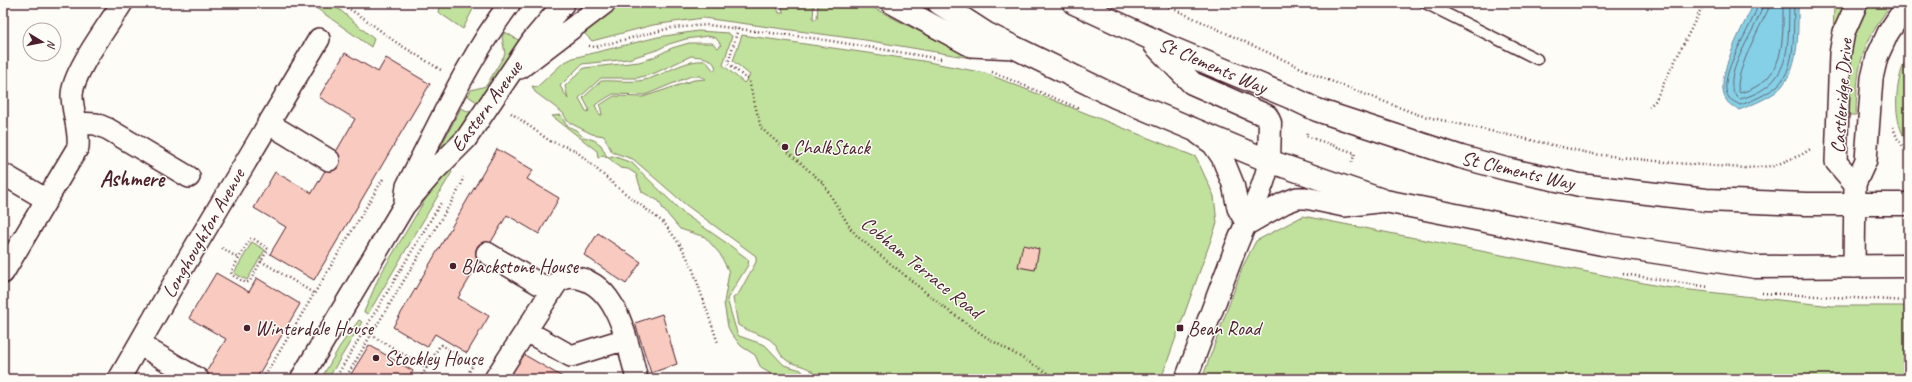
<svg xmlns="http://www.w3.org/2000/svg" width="1912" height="382" viewBox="0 0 1912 382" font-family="Caveat,sans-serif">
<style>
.green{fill:#c0e29c;stroke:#858064;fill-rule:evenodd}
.water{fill:#85d0e6;stroke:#6d899b}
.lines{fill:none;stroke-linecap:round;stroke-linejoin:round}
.shore{stroke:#626676;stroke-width:1}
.building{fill:#f9cabf;stroke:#4a1f2b}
.service-casing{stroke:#4a1f2b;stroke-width:13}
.minor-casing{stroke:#4a1f2b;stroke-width:24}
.secondary-casing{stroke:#4a1f2b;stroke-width:25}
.path{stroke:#4a1f2b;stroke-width:2.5;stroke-dasharray:1 3;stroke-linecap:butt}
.service{stroke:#fdfcf7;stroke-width:10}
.minor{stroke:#fdfcf7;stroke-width:21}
.secondary{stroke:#fdfcf7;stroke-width:22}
.poi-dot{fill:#4a1f2b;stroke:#fdfcf7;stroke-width:1.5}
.labels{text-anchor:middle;stroke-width:3;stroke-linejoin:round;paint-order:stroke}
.street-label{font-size:20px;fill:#4a1f2b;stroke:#fdfcf7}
.poi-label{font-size:20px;fill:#4a1f2b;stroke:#fdfcf7;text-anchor:start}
.quarter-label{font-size:22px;font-weight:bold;fill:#4a1f2b;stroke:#fdfcf7}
</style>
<rect width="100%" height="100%" fill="#fdfcf7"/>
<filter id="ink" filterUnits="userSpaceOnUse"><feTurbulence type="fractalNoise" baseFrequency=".025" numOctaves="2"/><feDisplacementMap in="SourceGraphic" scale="8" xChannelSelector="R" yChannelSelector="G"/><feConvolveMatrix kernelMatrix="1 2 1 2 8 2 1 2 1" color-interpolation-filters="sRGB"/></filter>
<g filter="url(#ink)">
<path class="green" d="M309,3H329L340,10L374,39L371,47Z
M436,3H476L463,29L438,12L439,8Z
M625,3H747V5L754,6V3H776L779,13H783L782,3H814L813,19H817L818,3H864L971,58L865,40L703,18L653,25L592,41L583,32L607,14Z
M1834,3H1850L1833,44Z
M1864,3H1892C1861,46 1857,63 1856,115H1845L1848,50Z
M698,31L728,33L732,36L723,65L744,83L750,75L733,61L742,35L923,61L985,73L1196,157L1214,196L1217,223L1161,379H819C809,363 795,367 785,359C778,353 777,344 769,339C758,333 750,333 738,325L733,298L739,293L756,262V256L686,205L633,159L612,152L604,136L592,134L568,122L563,113L535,92L532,86L537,87L563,63L573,58L658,37ZM708,36L716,38L721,45L718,48L712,43H689L672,48L652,58L639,62L584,68L565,86L568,99L560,86L582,64L628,59L657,50L669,44L686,39ZM691,56C701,57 714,57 716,69L714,71L706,61C683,59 666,75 644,80C630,83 615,80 601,81L583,98L589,109L588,112L586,111L579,98L601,78H637L655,73ZM691,76H699L706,79L694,80L643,97L614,96L600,105L602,115L599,114L595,105L613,94L645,95Z
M505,32L520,41L480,104L468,96L471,90L486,86L505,54L502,37Z
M1909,52V145C1890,119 1895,80 1909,52Z
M461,108L474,114L469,123L435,157Z
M561,115L566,125L576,130L583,137L594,140L601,145L607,157L613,156L632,163L683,213L728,244L749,260L748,265L727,299L737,333L739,336L765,345L784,365L801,370L808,379H785L771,374L761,368L755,355L741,346L731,333L728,327L724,303L729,272L720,254L705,237L680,229L663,209L659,201L642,192L636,174L628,169L620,168L610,159L603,155L598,158L597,151L552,116Z
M450,169L452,172L368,314L364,312L379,277L429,193Z
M1303,216L1664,287L1832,306H1909V379H1202L1243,266L1256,241Z
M252,242L265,250L247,280L234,273Z
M359,320L362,322L328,379H321L340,346Z"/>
<path class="water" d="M1754,3H1798C1798,30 1800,64 1782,86C1775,96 1751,105 1739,110C1735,107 1729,105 1727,101C1711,82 1745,23 1754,3Z"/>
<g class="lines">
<path class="shore" d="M1758,3C1755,25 1714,77 1729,98C1732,101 1737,103 1740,105C1750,102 1770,93 1778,85C1797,67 1793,27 1794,3
M1763,3C1761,26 1713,83 1740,99C1792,85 1788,48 1789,3
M1769,3L1768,10C1761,24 1730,82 1740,93C1786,81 1783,41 1783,3"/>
</g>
<path class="building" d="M345,53L378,72L386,58L430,84L314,280L270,254L286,227L254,208L275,172L312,193L355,119L319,97Z
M497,149L533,170L527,179L559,198L539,234L507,215L458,298L489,316L467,353L435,334L427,347L393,327Z
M598,233L641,262L626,284L584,255Z
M1023,245L1039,249L1035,270L1018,267Z
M216,273L249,292L257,278L300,304L256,379H202L226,339L189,318Z
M662,314L677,364L651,373L635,323Z
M369,345L413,371L408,379H348Z
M523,354L566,379H513L510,377Z"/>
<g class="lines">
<g class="service-casing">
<path id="service" d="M1425,3L1537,59"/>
</g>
<g class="minor-casing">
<path id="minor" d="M892,3L971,46L1015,48
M520,68L605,3
M77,123L96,124L108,129L189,177
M268,123L329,160
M1199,134L1213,144L1222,157L1233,184L1238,208L1247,224
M3,174L47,200
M1855,184L1836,162L1840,54L1844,32L1857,3
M405,200L407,186C439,124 468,59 510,3
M1247,224L1284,203L1297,198H1306L1344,206L1385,201
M487,253L551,291
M1854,267L1855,184L1866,160L1872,78L1877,57L1888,33L1908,3
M3,273L78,147C80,129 72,112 72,95C73,71 109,25 122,3
M526,331L571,356L626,339
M139,344L198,379
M119,379L182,269L319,39
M301,379L404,206L435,170L466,139L532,41L564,3
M495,379L556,284C562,278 570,276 578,278C619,286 628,346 637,379
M1186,379C1202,337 1218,295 1234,252C1245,221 1263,194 1269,161"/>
</g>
<g class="secondary-casing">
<path id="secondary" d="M939,3L987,34L1116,97L1269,161L1385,201L1602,244L1756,267L1909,266
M1074,3L1169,47L1292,98L1317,110L1461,157L1506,169L1580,185L1706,200L1807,204H1909
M1155,45L1192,83L1267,116L1270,123L1269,161"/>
</g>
<path class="path" d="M340,3L365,19L394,41L441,70
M1161,3L1323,78L1419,115L1593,154L1674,163L1745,168L1773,166L1801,155L1812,148
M738,29L728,63L749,81L761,128L823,183L851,229L858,237L946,309L986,337L1058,379
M589,46L595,47L671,28L708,25L819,39L941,59
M992,72L1078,108
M1649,107L1655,101L1704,3
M511,113L550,141L575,150L617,187L664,223L681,246L692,267L718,343
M1893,127L1897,138L1909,154
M1307,133L1306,136L1355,153L1351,165
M250,239H254L268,249L250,281L246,283L232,275L231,272Z
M222,248L238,258
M261,261L315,294
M1623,274L1709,287
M1762,293L1909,301
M427,368L371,335L461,186L463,177
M263,379L383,179
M335,379L442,201
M345,379L371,335
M420,379L439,347L442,345L473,365L465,379"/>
<use href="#service" class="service"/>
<use href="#minor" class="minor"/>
<use href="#secondary" class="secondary"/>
</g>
</g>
<g class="poi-dot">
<circle cx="785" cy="147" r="4"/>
<circle cx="453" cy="266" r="4"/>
<circle cx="247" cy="328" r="4"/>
<rect x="1176" y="324" width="8" height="8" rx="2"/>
<circle cx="376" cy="358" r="4"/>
</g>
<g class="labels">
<g class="street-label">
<text transform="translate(1213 65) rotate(23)" y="7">St Clements Way</text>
<text transform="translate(1841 96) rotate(-86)" y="7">Castleridge Drive</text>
<text transform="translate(486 106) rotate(-54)" y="7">Eastern Avenue</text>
<text transform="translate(1518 170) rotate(13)" y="7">St Clements Way</text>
<text transform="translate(203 233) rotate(-60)" y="7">Longhoughton Avenue</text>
<text transform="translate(922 267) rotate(39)" y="7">Cobham Terrace Road</text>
</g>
<g class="poi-label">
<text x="793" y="154">ChalkStack</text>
<text x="461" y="273">Blackstone House</text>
<text x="255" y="335">Winterdale House</text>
<text x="1188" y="335">Bean Road</text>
<text x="384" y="365">Stockley House</text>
</g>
<g class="quarter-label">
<text x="132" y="186">Ashmere</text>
</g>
</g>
<rect width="1912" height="382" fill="none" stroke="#fdfcf7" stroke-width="16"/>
<rect x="8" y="8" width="1896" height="366" fill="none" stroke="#4a1f2b" stroke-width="1.5" filter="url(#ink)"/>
<g transform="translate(42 42) rotate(100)"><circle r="19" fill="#fdfcf7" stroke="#b5a4a5"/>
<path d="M0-3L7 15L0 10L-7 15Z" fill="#4a1f2b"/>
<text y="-6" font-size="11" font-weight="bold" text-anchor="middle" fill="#4a1f2b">N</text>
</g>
</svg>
